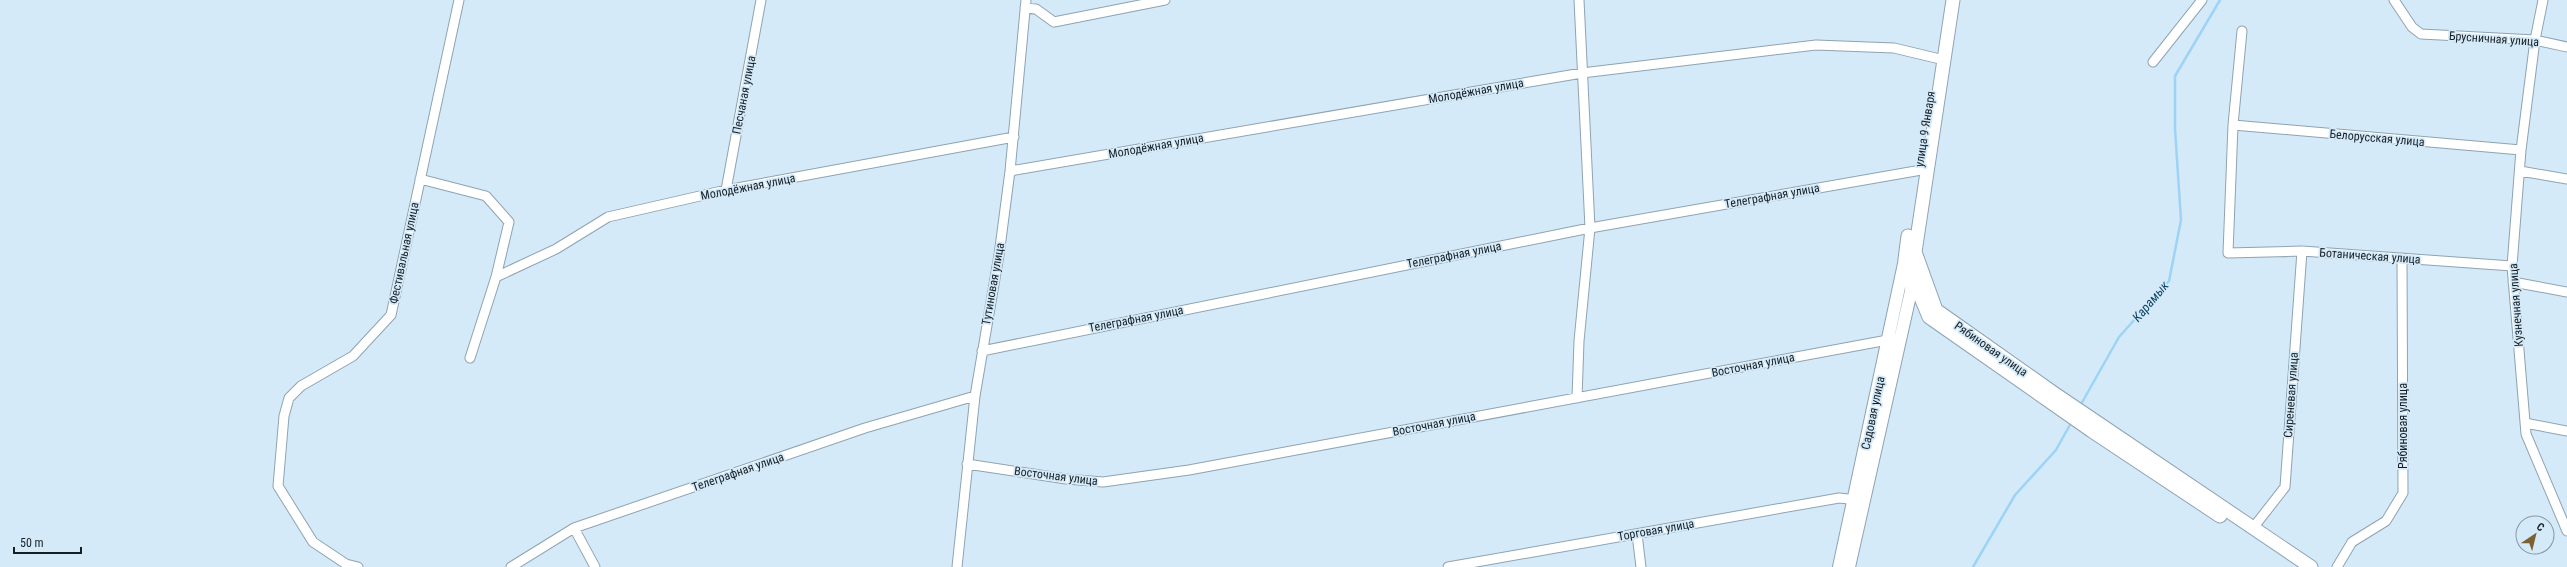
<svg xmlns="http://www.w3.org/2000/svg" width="2567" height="567" viewBox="0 0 2567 567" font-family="'Roboto Condensed',sans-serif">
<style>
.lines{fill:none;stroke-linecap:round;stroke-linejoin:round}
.stream{stroke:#9dd3f6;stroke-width:2.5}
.minor-casing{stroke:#8fa3b1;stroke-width:11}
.tertiary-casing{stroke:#8fa3b1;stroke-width:14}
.secondary-casing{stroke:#8fa3b1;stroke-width:15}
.minor{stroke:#fff;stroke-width:9}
.tertiary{stroke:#fff;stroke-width:12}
.secondary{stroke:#fff;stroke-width:13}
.labels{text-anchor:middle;stroke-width:3.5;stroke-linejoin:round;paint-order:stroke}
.street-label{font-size:12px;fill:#171f24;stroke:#d4eaf9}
.water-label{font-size:13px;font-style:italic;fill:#0d4561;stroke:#d4eaf9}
</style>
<rect width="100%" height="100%" fill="#d4eaf9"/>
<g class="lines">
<path class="stream" d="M2080,406L2119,337L2169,281L2181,220L2175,129V76L2220,0
M1973,567L2015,495L2056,450L2072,421"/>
<g class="minor-casing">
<path id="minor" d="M2394,0L2412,27L2421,34L2535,40L2567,47
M2543,0L2535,40L2521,150L2512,266L2526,434L2567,531
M1025,8L1036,9L1054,22L1165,0
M2242,31L2233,125L2228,253L2302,251L2512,266
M2153,62L2202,0
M2233,125L2521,150
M1010,171L1582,73L1816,45L1894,48L1944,60
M2520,171L2567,179
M420,179L486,196L509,222L496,277L470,358
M726,190L761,0
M496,277L556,249L608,217L726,190L1014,137
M2513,282L2567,292
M982,351L1590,228L1927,169
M1577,398L1579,341L1590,228L1579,0
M2525,423L2567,431
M967,464L1066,479L1103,482L1189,470L1893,339
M574,528L595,567
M2253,528L2285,487L2302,251
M1637,534L1641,567
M358,567L346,564L313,542L278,486L284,416L289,398L301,386L353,356L391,315L459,0
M511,567L574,528L865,428L975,396
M957,567L975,396L999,255L1010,171L1026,0
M1448,567L1839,498L1858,500
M2337,567L2352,542L2386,521L2403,493L2402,258"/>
</g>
<g class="tertiary-casing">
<path id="tertiary" d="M1839,567L1905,259
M1849,567L1911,291L1912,275"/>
</g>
<g class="secondary-casing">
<path id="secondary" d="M1953,0L1915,252L1936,310L2055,394L2311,567
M1908,236L1905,259L1929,317L2092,431L2220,516"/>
</g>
<use href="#minor" class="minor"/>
<use href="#tertiary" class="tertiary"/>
<use href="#secondary" class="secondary"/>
</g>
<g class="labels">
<g class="street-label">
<text transform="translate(2494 39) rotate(4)" y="4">Брусничная улица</text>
<text transform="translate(1476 91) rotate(-10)" y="4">Молодёжная улица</text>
<text transform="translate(744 95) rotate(-79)" y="4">Песчаная улица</text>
<text transform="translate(1925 129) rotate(-81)" y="4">улица 9 Января</text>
<text transform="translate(2377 138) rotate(5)" y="4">Белорусская улица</text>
<text transform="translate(1156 146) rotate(-10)" y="4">Молодёжная улица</text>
<text transform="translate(748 187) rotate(-11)" y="4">Молодёжная улица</text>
<text transform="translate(1772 196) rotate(-10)" y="4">Телеграфная улица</text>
<text transform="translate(404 253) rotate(-78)" y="4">Фестивальная улица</text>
<text transform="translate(1454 255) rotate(-11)" y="4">Телеграфная улица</text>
<text transform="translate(2370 256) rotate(4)" y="4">Ботаническая улица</text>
<text transform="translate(993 284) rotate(-80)" y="4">Тутиновая улица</text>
<text transform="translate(2516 305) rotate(-94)" y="4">Кузнечная улица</text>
<text transform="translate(1136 319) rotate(-11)" y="4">Телеграфная улица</text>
<text transform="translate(1991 349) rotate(35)" y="4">Рябиновая улица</text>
<text transform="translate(1753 365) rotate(-11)" y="4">Восточная улица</text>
<text transform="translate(2291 395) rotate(-86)" y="4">Сиреневая улица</text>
<text transform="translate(1873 413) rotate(-78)" y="4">Садовая улица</text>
<text transform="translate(1434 424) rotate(-11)" y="4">Восточная улица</text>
<text transform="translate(2403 426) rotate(-90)" y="4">Рябиновая улица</text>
<text transform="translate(738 472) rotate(-19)" y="4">Телеграфная улица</text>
<text transform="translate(1056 476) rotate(7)" y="4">Восточная улица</text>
<text transform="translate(1656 530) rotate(-10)" y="4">Торговая улица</text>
</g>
<g class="water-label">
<text transform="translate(2150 301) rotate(-50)" y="5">Карамык</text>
</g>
</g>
<g transform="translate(2535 535) rotate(35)"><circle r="19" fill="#d4eaf9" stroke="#8899a4"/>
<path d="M0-3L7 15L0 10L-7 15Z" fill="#7c6133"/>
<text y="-6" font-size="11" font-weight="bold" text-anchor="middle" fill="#171f24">С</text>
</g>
<path d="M14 547v6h67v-6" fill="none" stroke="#171f24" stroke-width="2"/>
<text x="20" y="547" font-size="12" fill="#171f24" stroke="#d4eaf9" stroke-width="3" paint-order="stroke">50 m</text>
</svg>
